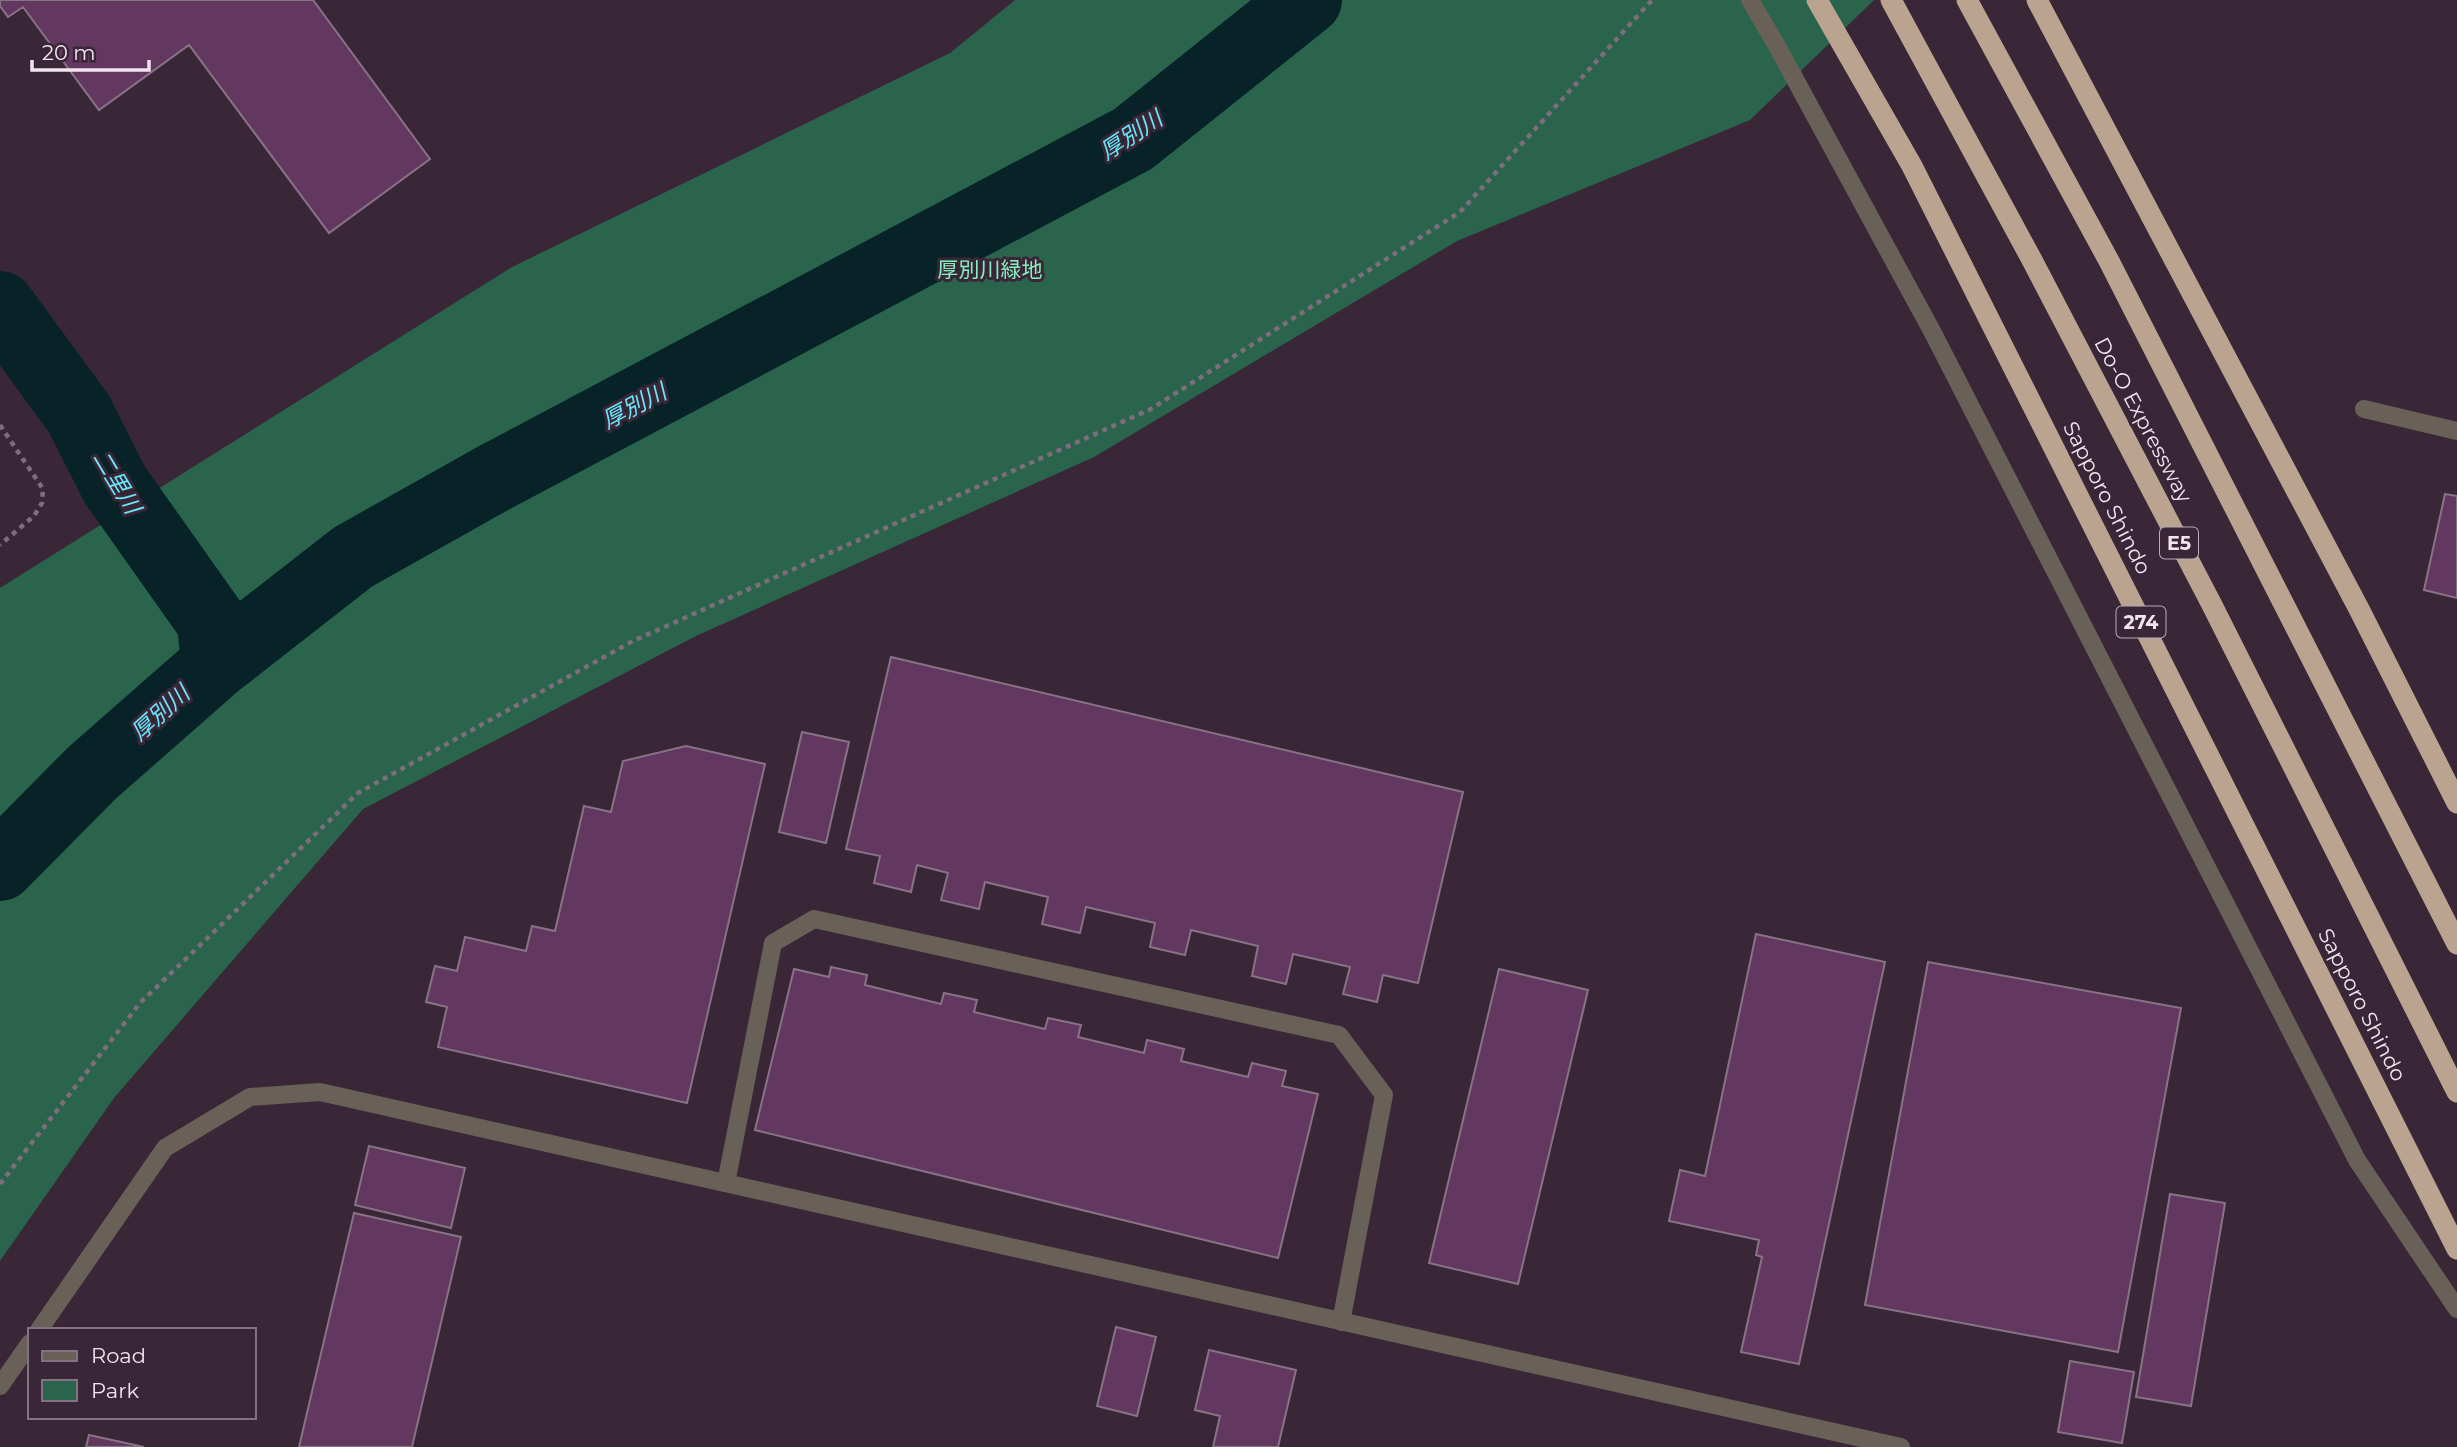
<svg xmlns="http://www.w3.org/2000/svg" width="2457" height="1447" viewBox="0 0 2457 1447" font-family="Montserrat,'Noto Sans JP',sans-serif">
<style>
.green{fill:#2b644c}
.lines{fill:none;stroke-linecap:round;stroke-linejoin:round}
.river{stroke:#072327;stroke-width:70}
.building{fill:#623760;stroke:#887386;stroke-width:2}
.path{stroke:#7e6e7d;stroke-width:4.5;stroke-dasharray:5 5;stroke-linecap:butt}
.minor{stroke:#696058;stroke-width:18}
.highway{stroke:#baa48f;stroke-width:21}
.labels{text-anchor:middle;stroke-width:6;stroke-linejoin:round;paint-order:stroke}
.shield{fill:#392738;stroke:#baacb9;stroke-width:2}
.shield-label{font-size:19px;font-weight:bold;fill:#f1e5f0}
.park-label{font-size:21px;fill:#88ecbf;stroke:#392738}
.street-label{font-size:21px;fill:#f1e5f0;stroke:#392738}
.water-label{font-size:23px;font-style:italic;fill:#68e7fa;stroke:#392738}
</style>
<rect width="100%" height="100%" fill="#392738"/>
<path class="green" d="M1015,0H1874L1750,120L1457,241L1094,457L696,636L363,809L114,1098L0,1261V588L512,267L950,53Z"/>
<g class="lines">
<path class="river" d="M0,306L79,414L115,485L212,622L216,664
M0,866L92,773L216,664L353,557L490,480L1133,139L1307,0"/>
</g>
<path class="building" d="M0,0H313L430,159L329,233L189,45L99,110L23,7L8,17L0,6Z
M2445,494L2457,496V598L2424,590Z
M891,657L1463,792L1418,983L1383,975L1377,1002L1343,994L1350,967L1293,954L1286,984L1252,976L1258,946L1191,930L1185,955L1150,947L1155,923L1086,907L1080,933L1042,924L1048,897L985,882L979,909L941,900L948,873L917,865L911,892L874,883L880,856L846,849Z
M802,732L849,742L826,843L779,832Z
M686,746L765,764L687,1103L438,1047L447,1007L426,1002L435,966L457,971L465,937L526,951L532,926L555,931L584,806L611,812L623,761Z
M1756,934L1885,962L1799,1364L1741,1352L1762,1257L1756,1255L1759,1240L1669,1221L1680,1170L1705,1176Z
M1928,962L2181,1008L2118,1352L1865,1305Z
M831,967L867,975L865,985L941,1004L944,993L977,1000L974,1012L1045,1029L1048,1018L1081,1025L1078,1037L1144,1053L1147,1040L1184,1049L1181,1061L1248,1077L1252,1063L1286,1071L1282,1086L1318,1094L1278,1258L755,1130L794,969L829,977Z
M1499,969L1588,990L1518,1284L1429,1263Z
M369,1146L465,1168L451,1228L355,1205Z
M2170,1194L2225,1203L2191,1406L2136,1397Z
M354,1213L461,1237L412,1447H299Z
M1116,1327L1156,1337L1137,1416L1097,1406Z
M1209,1350L1296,1370L1278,1447H1213L1220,1416L1195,1410Z
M2070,1361L2134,1372L2122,1443L2058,1432Z
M89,1435L144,1447H86Z"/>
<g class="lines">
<path class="path" d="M0,425L43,489L42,503L34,516L0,545
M0,1184L140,1003L358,793L633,641L1151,409L1460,212L1652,0"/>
<path class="minor" d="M1750,0L1777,46L1933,333L2357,1160L2457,1309
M2364,409L2457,431
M726,1183L773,943L814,919L1339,1035L1384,1095L1341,1322
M39,1330L165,1148L250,1097L320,1092L1901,1447
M0,1386L30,1343"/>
<path class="highway" d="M1817,0L1912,166L2457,1249
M1891,0L2032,260L2212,605L2457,1092
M1967,0L2109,261L2457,944
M2037,0L2359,609L2457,803"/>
</g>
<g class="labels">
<g class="shield">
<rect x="2160" y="527.5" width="38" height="31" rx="5"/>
<rect x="2116.5" y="606.5" width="49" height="31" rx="5"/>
</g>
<g class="shield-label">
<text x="2179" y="550">E5</text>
<text x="2141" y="629">274</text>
</g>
<g class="park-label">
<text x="990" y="277">厚別川緑地</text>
</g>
<g class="street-label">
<text transform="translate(2143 420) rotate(62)" y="7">Do-O Expressway</text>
<text transform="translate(2107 498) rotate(63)" y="7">Sapporo Shindo</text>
<text transform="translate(2362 1005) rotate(63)" y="7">Sapporo Shindo</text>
</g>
<g class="water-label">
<text transform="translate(1131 135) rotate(-33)" y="8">厚別川</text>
<text transform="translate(634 406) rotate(-28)" y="8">厚別川</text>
<text transform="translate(117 482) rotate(59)" y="8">二里川</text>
<text transform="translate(160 713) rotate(-42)" y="8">厚別川</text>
</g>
</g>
<rect x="28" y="1328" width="228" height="91" fill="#392738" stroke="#837382" stroke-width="2"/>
<rect x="42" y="1351" width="35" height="10" fill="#696058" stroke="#837382" stroke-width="2"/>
<text x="91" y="1363" font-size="21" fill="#f1e5f0">Road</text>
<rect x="42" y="1380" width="35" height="21" fill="#2b644c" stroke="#837382" stroke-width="2"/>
<text x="91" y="1398" font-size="21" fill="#f1e5f0">Park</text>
<path d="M32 60v10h117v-10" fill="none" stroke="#f1e5f0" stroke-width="3.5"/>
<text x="42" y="60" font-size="21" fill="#f1e5f0" stroke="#392738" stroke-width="5" paint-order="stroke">20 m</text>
</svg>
